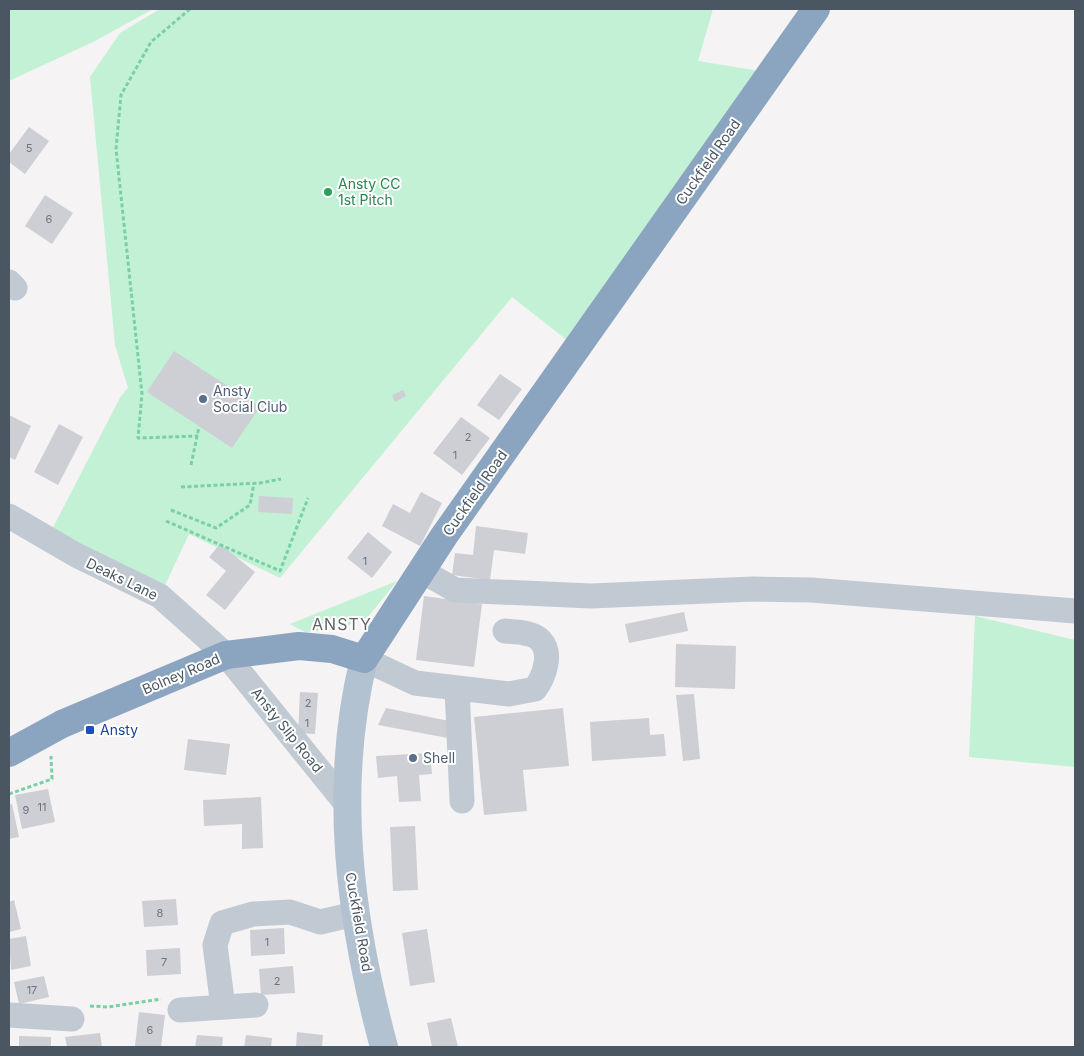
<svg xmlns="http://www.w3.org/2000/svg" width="1084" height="1056" viewBox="0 0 1084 1056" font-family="Inter,sans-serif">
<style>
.green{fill:#c3f1d5}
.building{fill:#cdcfd5}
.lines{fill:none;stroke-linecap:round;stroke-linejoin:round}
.path{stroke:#7ad0a6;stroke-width:3;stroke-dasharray:4 2.5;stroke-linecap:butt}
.minor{stroke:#c1cad2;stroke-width:25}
.major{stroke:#b3c2d1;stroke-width:28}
.highway{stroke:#8ba5c1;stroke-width:28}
.leisure-dot{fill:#2e9e5b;stroke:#fff;stroke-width:2}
.service-dot{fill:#5c6f8a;stroke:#fff;stroke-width:2}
.transit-dot{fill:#1a4fb4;stroke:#fff;stroke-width:2}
.labels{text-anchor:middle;stroke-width:4;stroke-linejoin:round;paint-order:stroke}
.number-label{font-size:11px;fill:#6b747e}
.street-label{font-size:14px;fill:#4a5661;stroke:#fff}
.leisure-label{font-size:14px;fill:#27864d;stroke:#fff;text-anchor:start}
.service-label{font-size:14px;fill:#4e5e75;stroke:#fff;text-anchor:start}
.transit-label{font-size:14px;fill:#164399;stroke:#fff;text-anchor:start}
.quarter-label{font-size:16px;letter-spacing:1px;fill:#5f6368;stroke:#fff}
</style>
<rect width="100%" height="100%" fill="#f5f3f3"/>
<path class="green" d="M9,9H153L95,41L9,81Z
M160,9H713L698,61L771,73L577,348L512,297L280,578L189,534L160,596L47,539L121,396L128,388L115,345L90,77L120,33Z
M397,581L367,618L339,629L305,632L290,624Z
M975,616L1075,640V767L969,757Z"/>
<path class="building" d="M29,127L49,141L25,174L9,162V154Z
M45,195L73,213L52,244L25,226Z
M174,351L260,407L232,448L147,392Z
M500,374L522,389L499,420L477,405Z
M403,390L406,396L395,402L392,395Z
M9,415L31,426L15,460L9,457Z
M461,417L490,438L462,475L433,453Z
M59,424L83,437L58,485L34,472Z
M421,492L442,503L420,546L382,526L393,504L410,513Z
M259,496L293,498L292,514L258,512Z
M476,526L528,533L525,554L494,550L490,580L452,575L455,553L473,555Z
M368,532L392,552L372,578L347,558Z
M220,544L255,572L225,610L206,595L226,571L209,557Z
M424,596L482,604L474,667L416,660Z
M684,612L688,631L629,643L625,624Z
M676,644L736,646L735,689L675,687Z
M300,692L318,693L315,734L298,733Z
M694,694L700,759L683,761L676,695Z
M386,708L449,721L448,738L378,725Z
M563,708L569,766L523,770L527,811L484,815L474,717Z
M649,718L650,735L664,734L666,756L592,761L590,722Z
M188,739L230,744L226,775L184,770Z
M430,753L432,774L419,775L421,801L399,802L397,776L378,778L376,756Z
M48,789L55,822L22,829L15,795Z
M261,797L263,848L242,849V824L204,826L203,800Z
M12,804L19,837L9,839V805Z
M415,826L418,890L393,891L390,827Z
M176,899L178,925L144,927L142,901Z
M14,900L21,929L9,932V902Z
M284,928L285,954L251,956L250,930Z
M427,929L435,982L410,986L402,933Z
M26,936L31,966L11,970L9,939Z
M180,948L181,974L147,976L146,950Z
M293,966L295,993L261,995L259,969Z
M44,976L49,997L19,1004L14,982Z
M139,1012L165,1015L161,1047L135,1046Z
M451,1018L458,1047H432L427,1023Z
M297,1032L323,1035L322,1047H296Z
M100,1033L102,1047H67L65,1037Z
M197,1035L223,1037L222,1047H195Z
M246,1035L272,1038L271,1047H244Z
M19,1036L51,1037V1047H19Z"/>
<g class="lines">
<path class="path" d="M190,9L151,42L121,95L116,149L142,394L138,438L198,436
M191,465L199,427
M181,487L260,483L281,479
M171,510L216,528L250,505L254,483
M166,521L280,571L308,498
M9,794L52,779L51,756
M90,1006L108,1007L161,999"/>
<path class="minor" d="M9,282L15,288
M9,516L76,555L160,596L226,655L348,806
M422,571L455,590L591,596L753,589L811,590L1075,611
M364,659L415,683L509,694L535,689C544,677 553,653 540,640C532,632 516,632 505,631
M457,688L462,801
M223,1007L215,945L222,923L253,914L290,912L320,922L355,914
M180,1010L256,1005
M9,1015L72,1019"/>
<path class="major" d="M364,659C332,788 350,921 384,1047"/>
<path class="highway" d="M9,753L62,724L226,655L299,646L332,649L364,659L444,536L816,9"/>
</g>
<circle class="leisure-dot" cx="328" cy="192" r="5"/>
<g class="service-dot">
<circle cx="203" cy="399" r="5"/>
<circle cx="413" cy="758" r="5"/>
</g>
<rect class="transit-dot" x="85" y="725" width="10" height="10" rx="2.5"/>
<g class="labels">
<g class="number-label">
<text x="29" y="152">5</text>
<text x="49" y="223">6</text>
<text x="468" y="441">2</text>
<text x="455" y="459">1</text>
<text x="365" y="565">1</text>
<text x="308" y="707">2</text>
<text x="307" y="727">1</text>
<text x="42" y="811">11</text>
<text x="26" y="814">9</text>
<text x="160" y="917">8</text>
<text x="267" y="946">1</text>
<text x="164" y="966">7</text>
<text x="277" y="985">2</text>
<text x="32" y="994">17</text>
<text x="150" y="1034">6</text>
</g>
<g class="street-label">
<text transform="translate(708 162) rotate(-55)" y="5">Cuckfield Road</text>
<text transform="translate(475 493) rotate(-55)" y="5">Cuckfield Road</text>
<text transform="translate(122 579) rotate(26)" y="5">Deaks Lane</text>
<text transform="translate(181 674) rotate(-23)" y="5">Bolney Road</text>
<text transform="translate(287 730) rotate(51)" y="5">Ansty Slip Road</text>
<text transform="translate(359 922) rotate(80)" y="5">Cuckfield Road</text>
</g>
<g class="leisure-label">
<text x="338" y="189">Ansty CC<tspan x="338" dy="16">1st Pitch</tspan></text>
</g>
<g class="service-label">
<text x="213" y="396">Ansty<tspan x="213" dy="16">Social Club</tspan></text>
<text x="423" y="763">Shell</text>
</g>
<g class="transit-label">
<text x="100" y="735">Ansty</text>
</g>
<g class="quarter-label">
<text x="342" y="630">ANSTY</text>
</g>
</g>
<rect width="1084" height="1056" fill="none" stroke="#4a5661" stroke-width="20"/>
</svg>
